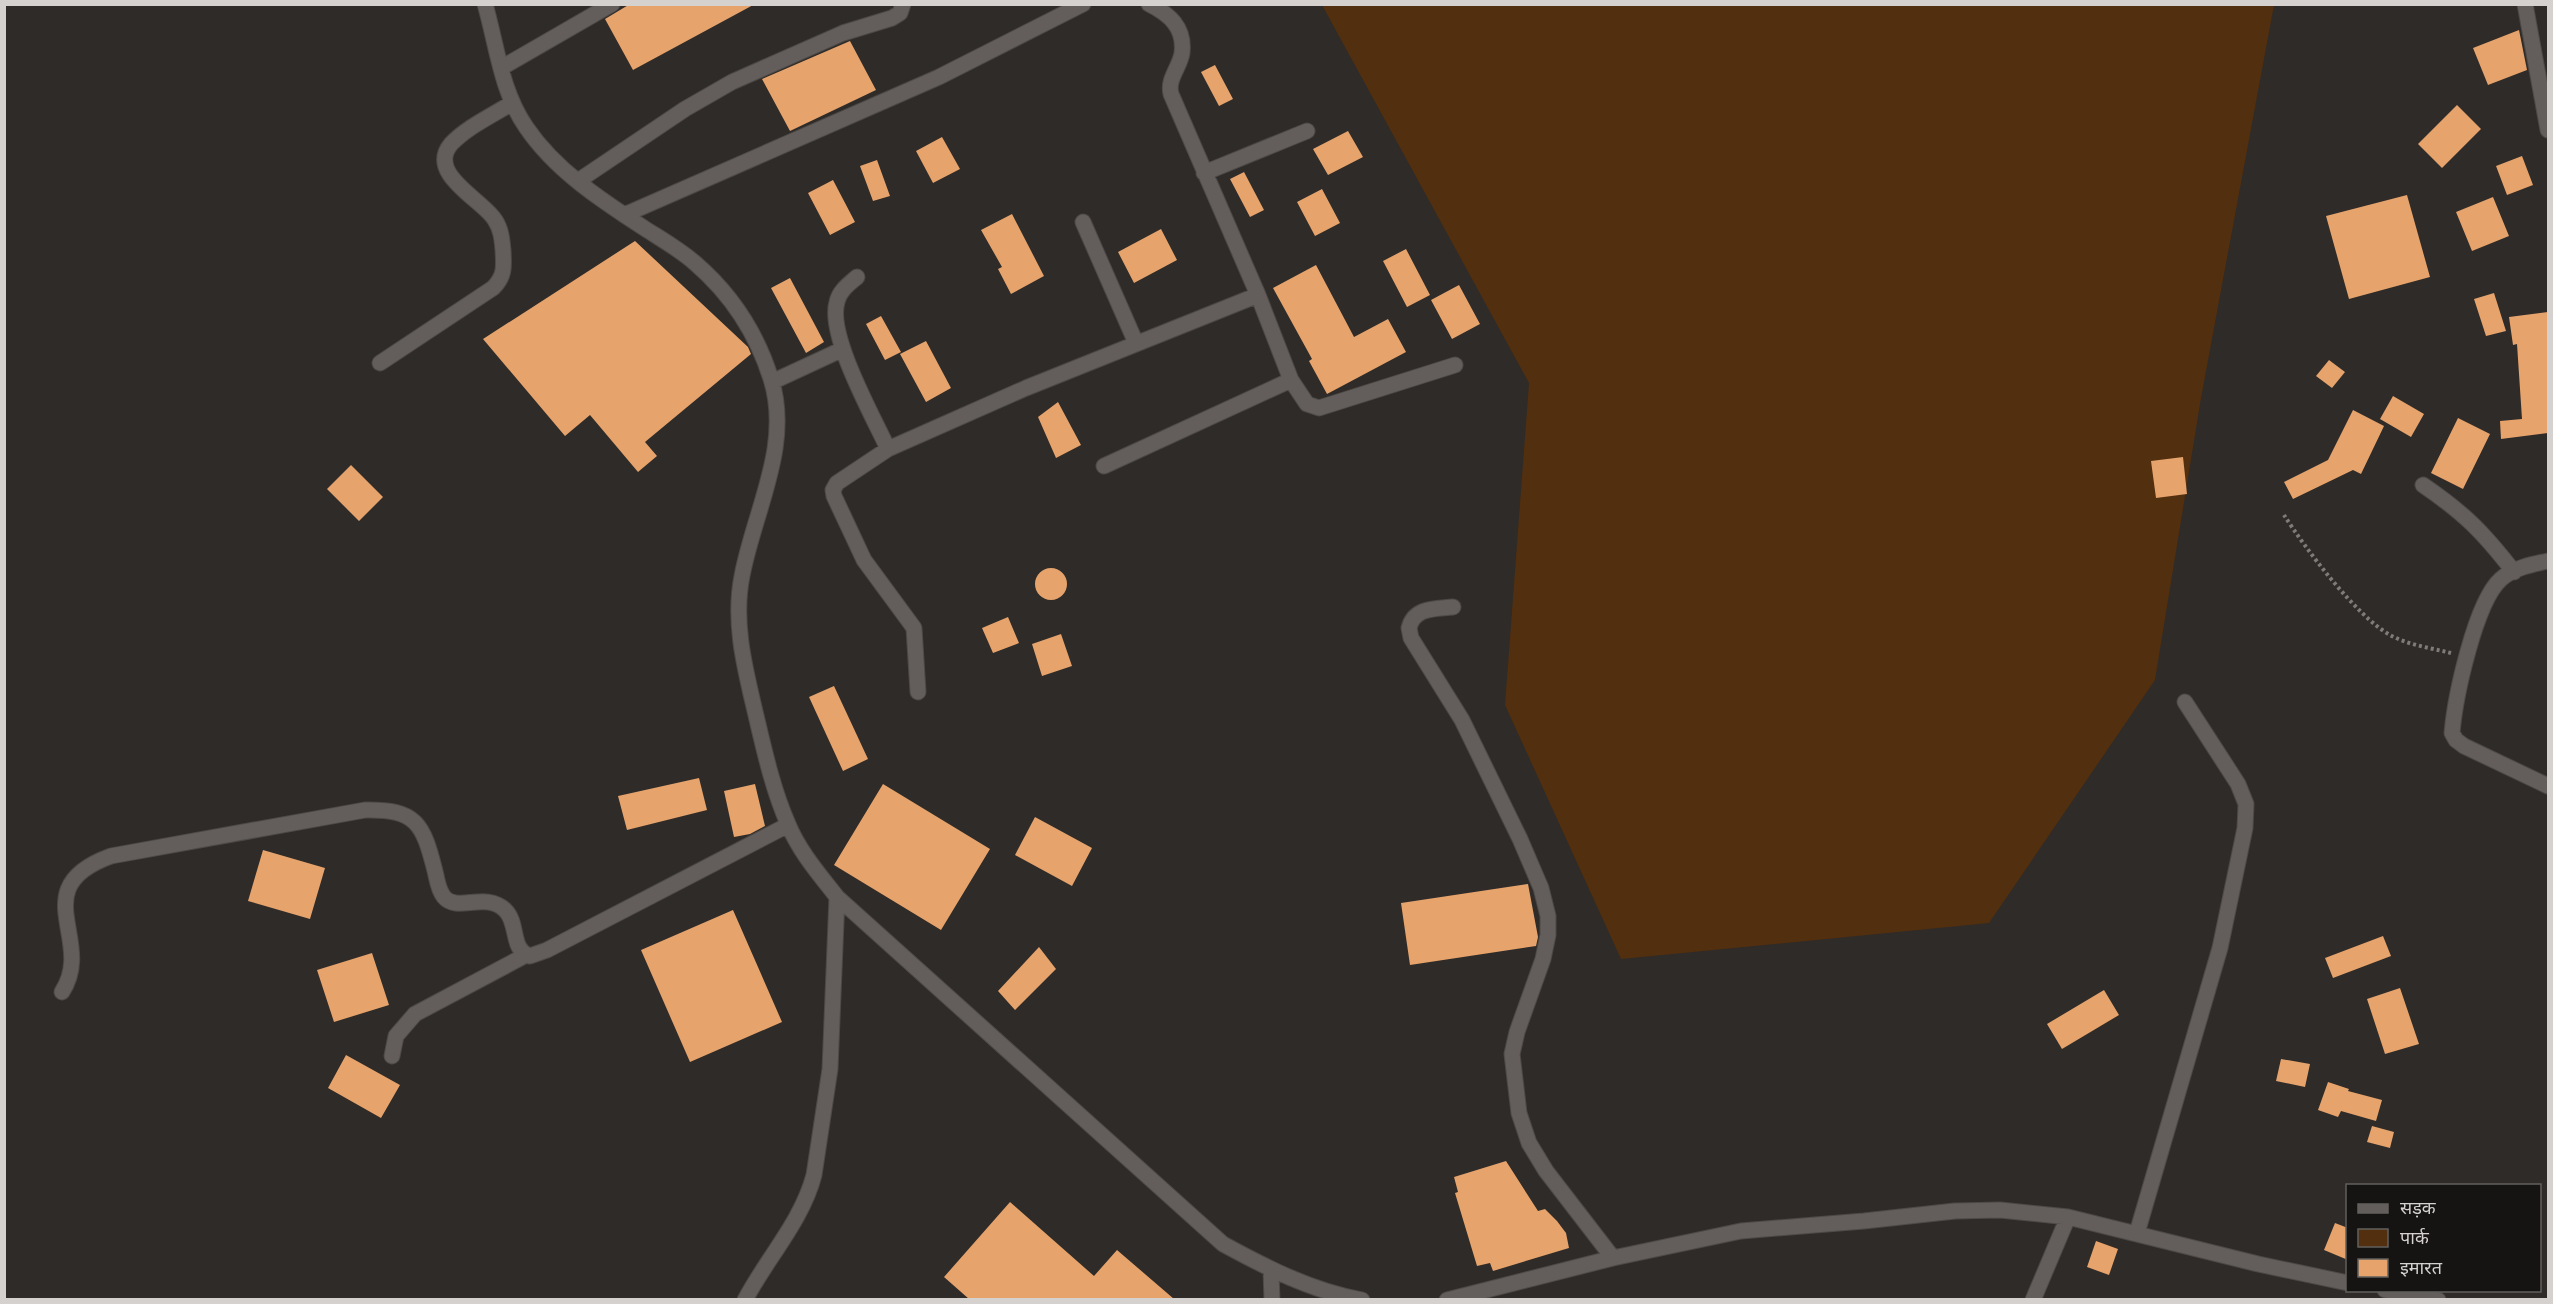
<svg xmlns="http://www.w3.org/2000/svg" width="2553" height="1304" viewBox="0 0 2553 1304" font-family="Montserrat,'Noto Sans Devanagari',sans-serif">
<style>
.green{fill:#522f0e}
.building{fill:#e6a36c}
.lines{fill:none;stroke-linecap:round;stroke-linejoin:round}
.minor-casing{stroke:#4c4946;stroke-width:17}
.path{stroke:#7e7b78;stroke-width:4;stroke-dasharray:3 3;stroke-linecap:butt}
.minor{stroke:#635e5b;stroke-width:15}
</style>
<rect width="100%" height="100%" fill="#2f2b28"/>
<path class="green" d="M1322,5H2274L2201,398L2155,680L1989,923L1621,959L1505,705L1529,383Z"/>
<path class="building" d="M630,4H755L633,70L605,19Z
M2519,30L2527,70L2488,85L2473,48Z
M850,41L876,90L790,131L762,79Z
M1215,65L1233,99L1219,106L1201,72Z
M2457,105L2481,129L2442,168L2418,144Z
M1348,131L1363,157L1328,175L1313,149Z
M942,137L960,169L933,183L916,151Z
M2522,156L2533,185L2507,195L2496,166Z
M877,160L890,196L873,201L860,166Z
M1244,172L1264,210L1250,217L1230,179Z
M833,180L855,222L830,235L808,193Z
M1322,189L1340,223L1315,236L1297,202Z
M2407,195L2430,277L2349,299L2326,216Z
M2493,197L2509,236L2472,251L2456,212Z
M1012,214L1044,276L1011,294L998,269L1002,267L981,230Z
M1161,229L1177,260L1134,283L1118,252Z
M635,241L748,347L751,354L645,442L657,456L638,472L590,415L565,436L483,339Z
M1406,249L1430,295L1407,307L1383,261Z
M1316,265L1354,337L1388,319L1406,352L1327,394L1309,361L1312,359L1273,288Z
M790,278L824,342L806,353L771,288Z
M1459,285L1480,324L1452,339L1431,300Z
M2494,293L2506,331L2486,336L2474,299Z
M2548,312V433L2501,439L2500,421L2522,419L2517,344L2513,345L2509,317Z
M881,316L901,352L885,360L866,324Z
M926,341L951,388L926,402L900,354Z
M2329,360L2345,372L2332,388L2316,376Z
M2393,396L2424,414L2411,437L2380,419Z
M1058,402L1081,445L1056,458L1038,417Z
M2353,410L2384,426L2361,474L2353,470L2293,499L2284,482L2328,460Z
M2458,418L2490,434L2463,489L2431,473Z
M2183,457L2187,494L2156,498L2151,461Z
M351,465L383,497L359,521L327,489Z
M1035 584a16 16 0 1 1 32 0a16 16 0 1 1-32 0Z
M1008,617L1019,643L993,653L982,628Z
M1061,634L1072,666L1042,676L1032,644Z
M834,686L868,759L843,771L809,697Z
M699,778L707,810L627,830L618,796Z
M755,784L765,826L750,834L734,837L724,791Z
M883,784L990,849L941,930L834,865Z
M1035,817L1092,848L1072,886L1015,855Z
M263,850L325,868L310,919L248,901Z
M1528,884L1538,937L1536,946L1410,965L1401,903Z
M733,910L782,1022L690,1062L641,950Z
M2383,936L2391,956L2333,978L2325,958Z
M1039,947L1056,969L1015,1010L998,991Z
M372,953L389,1005L334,1022L317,970Z
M2400,988L2419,1044L2385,1054L2367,999Z
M2104,990L2119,1015L2062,1049L2047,1024Z
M346,1055L400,1085L381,1118L328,1088Z
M2281,1059L2310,1064L2305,1087L2276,1081Z
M2328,1082L2349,1089L2348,1091L2382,1100L2376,1121L2341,1111L2338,1117L2318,1110Z
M2372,1126L2394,1132L2390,1148L2367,1142Z
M1506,1161L1538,1211L1545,1209L1557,1221L1566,1233L1569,1248L1493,1271L1490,1263L1477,1266L1455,1193L1458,1192L1454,1177Z
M1010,1202L1094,1276L1117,1250L1174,1299H969L944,1277Z
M2335,1223L2348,1228V1260L2324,1250Z
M2096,1241L2118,1249L2109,1275L2087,1267Z"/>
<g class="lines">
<g class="minor-casing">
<path id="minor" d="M485,4C497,46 501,91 526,127C555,170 601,200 644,228C661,239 679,249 695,263C731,294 757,334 771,379C792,446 754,511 742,576C732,626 747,676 758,724C766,758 774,792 788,824C799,851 819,874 837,897L1223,1244C1267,1268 1312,1291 1362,1300
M1149,4C1169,14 1185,27 1182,53C1180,67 1167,79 1171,94L1258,295L1291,380L1307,404L1319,408L1455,365
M2525,4L2548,130
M501,68L612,4
M1204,173L1307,131
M578,181L685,109L732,82L843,33L892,18L900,13L903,4
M624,215L939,77L1083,4
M1083,222L1136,343
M857,277C849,284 839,291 837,302C827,335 873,416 888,449
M380,363L493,288C505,276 504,267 503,250C502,239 501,229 495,220C483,200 426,174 451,144C467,127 493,115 512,103
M772,382L843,349
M1104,466L1291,380
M2423,485C2464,513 2483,532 2514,572
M2548,561C2533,564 2513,568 2501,579C2475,602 2455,698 2452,733L2456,740L2464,746L2548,786
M1453,607C1435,609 1414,607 1409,628L1411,638L1462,720L1520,839L1541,888L1548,916V935L1543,959L1517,1032L1512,1054L1519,1113L1529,1143L1546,1171L1613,1258
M918,692L914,628L864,560L834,496L833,490L837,483L888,449L1026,388L1258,295
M62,992C96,940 23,888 111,856L365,810C417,809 423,824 435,871C437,879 438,890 444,897C457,913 486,891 505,910C519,923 510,950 530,956L547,950L788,825
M392,1056L396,1036L415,1014L526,955
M2137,1233L2220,948L2245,828L2246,804L2238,784L2185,702
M1271,1271L1272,1300
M2385,1290L2438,1300
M745,1300C767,1258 802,1221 814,1175L830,1069L837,897
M1447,1300L1613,1258L1741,1231L1864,1221L1955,1211L2000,1210L2068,1217L2258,1264L2348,1283
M2033,1300L2068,1217"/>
</g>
<path class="path" d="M2284,515C2305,548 2356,616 2390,635C2408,645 2431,648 2451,653"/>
<use href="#minor" class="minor"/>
</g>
<rect width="2553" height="1304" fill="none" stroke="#d4d1cf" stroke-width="12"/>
<rect x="2346" y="1184" width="195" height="108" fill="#161413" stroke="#62605e" stroke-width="1.5"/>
<rect x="2358" y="1204" width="30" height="9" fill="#635e5b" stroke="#62605e" stroke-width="1.5"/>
<text x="2400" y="1214" font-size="18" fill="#d4d1cf">सड़क</text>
<rect x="2358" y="1229" width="30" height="18" fill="#522f0e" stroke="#62605e" stroke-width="1.5"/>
<text x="2400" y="1244" font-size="18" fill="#d4d1cf">पार्क</text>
<rect x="2358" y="1259" width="30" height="18" fill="#e6a36c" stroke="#62605e" stroke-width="1.5"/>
<text x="2400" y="1274" font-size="18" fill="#d4d1cf">इमारत</text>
</svg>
